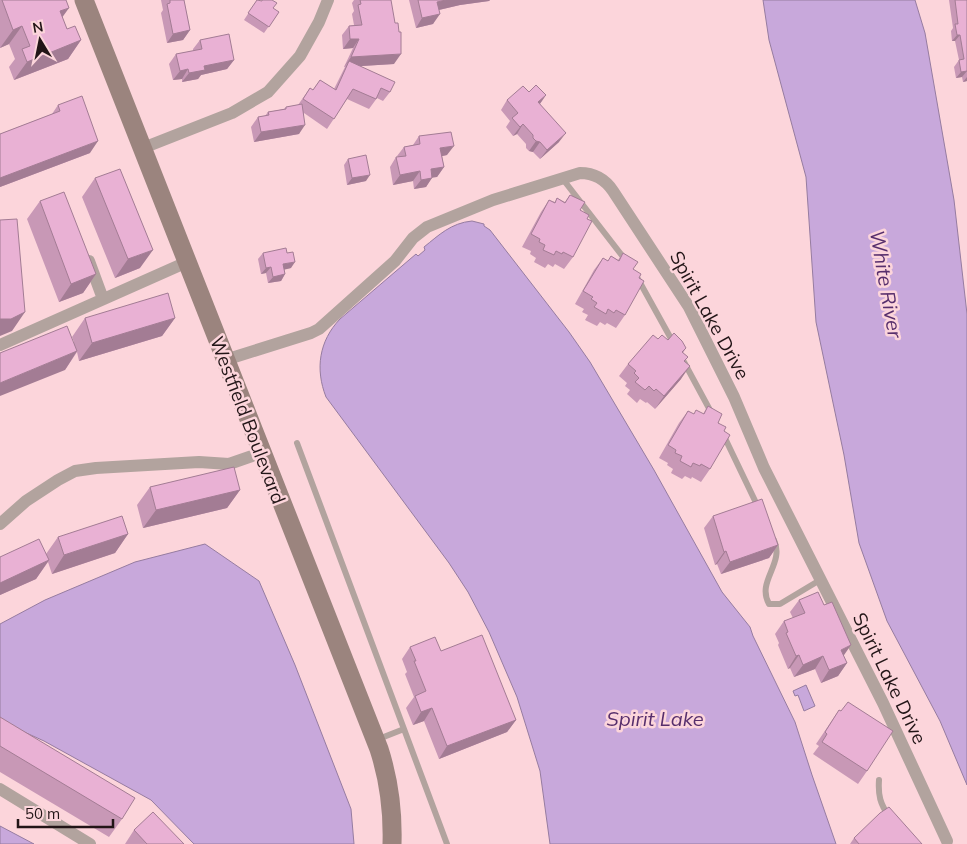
<svg xmlns="http://www.w3.org/2000/svg" width="967" height="844" viewBox="0 0 967 844" font-family="Mulish,sans-serif">
<style>
.water{fill:#c8a8db;stroke:#967ca0}
.lines{fill:none;stroke-linecap:round;stroke-linejoin:round}
.lane{stroke:#b2a39e;stroke-width:6}
.street{stroke:#b2a39e;stroke-width:12}
.secondary{stroke:#9b847e;stroke-width:19}
.wall{fill:#c898b6}
.shaded-wall{fill:#a37c94}
.building{fill:#e9b1d4;stroke:#a37c94}
.labels{text-anchor:middle;stroke-width:5;stroke-linejoin:round;paint-order:stroke}
.street-label{font-size:19px;fill:#221517;stroke:#fcd5db}
.water-label{font-size:20px;font-style:italic;fill:#572e6c;stroke:#fcd5db}
</style>
<rect width="100%" height="100%" fill="#fcd5db"/>
<path class="water" d="M763,0H915L925,33L954,200L967,314V785L940,721L887,621L859,543L844,455L816,322L806,177L769,40Z
M472,221L484,224V226L490,230L569,332L590,362L654,470L722,592L750,627L753,636L795,722L812,775L836,844H550L540,771L517,697L489,632L468,592L449,563L326,397C315,369 319,341 340,319L416,254L418,256L425,250L424,247C439,235 451,223 472,221Z
M205,544L259,581L295,665L351,809L354,844H194L151,800L44,741L0,721V624L45,600L135,562Z
M806,685L815,706L804,711L798,695L795,696L793,691Z
M0,826L34,844H0Z"/>
<g class="lines">
<path class="lane" d="M562,178L627,262
M638,279L674,344
M684,362L711,412
M723,434L759,509
M297,443L447,844
M774,540C785,564 756,581 769,604H780L820,580
M376,740L404,729
M879,780C878,795 880,804 889,816"/>
<path class="street" d="M143,148L232,113L268,92L300,56L319,22L328,0
M89,261L103,299
M0,345L187,262
M225,360L311,333L319,329L395,261L413,238L427,227L493,200L580,173C594,173 605,179 613,191L689,307L734,397L764,468L883,703L947,841
M0,524L26,501L58,480L75,471L96,468L199,462L229,464L261,453
M0,789L90,844"/>
<path class="secondary" d="M84,0L379,749C389,780 393,812 392,844"/>
</g>
<path class="wall" d="M0,0H66L62,17L67,29L81,40L68,59L14,80L9,67L15,59L9,44L0,48Z
M161,0H184L190,30L183,40L167,43L161,13L163,10Z
M257,0L279,12L264,33L244,20Z
M354,0H391L394,64L361,66L390,92L383,101L377,98L369,109L347,99L327,129L304,113L299,134L254,142L251,127L258,117L265,116L268,112L284,109L286,107L298,105L310,88L313,90L320,80L334,89L345,67H344L353,48L343,49L342,35L349,26L354,25L352,14L354,11L352,3Z
M409,0H490L489,1L460,5L439,10L433,24L416,28Z
M949,0H967V81L963,82L962,77L956,78L954,67L959,60L955,41H952L951,31L953,28Z
M200,40L234,60L227,69L201,75L198,79L182,82V79L173,80L169,64L176,54L193,51V49Z
M529,92L546,95L540,104L559,142L540,159L533,152L529,151L526,148V144L517,134L513,136L506,127L510,121L501,110L507,100Z
M58,105L90,153L0,187V134L52,114Z
M419,136L447,155L442,156L444,167L437,177H432L426,187L414,189L413,181L393,185L390,167L396,157H398L397,156L404,147L413,145Z
M348,159L366,181L347,185L344,165Z
M95,178L140,268L115,278L82,197Z
M570,195L587,219L573,257L564,269L555,264L553,267L548,264L545,268L534,262L536,258L530,254L531,251L522,247L541,212L549,200L555,202L557,198L565,202Z
M40,201L96,274L83,293L59,302L27,219Z
M263,253L291,268L284,269L285,274L281,281L268,283L266,273L261,274L258,259Z
M623,253L639,278L625,315L616,328L607,323L605,325L600,322L597,326L585,320L588,315L582,312L584,309L575,304L594,270L603,258L608,261L611,256L618,260Z
M85,318H175L162,336L79,361L77,352L65,370L74,342L72,337Z
M658,339L668,340L686,348L683,353L688,357L685,361L681,379L655,409L647,402L646,403L640,399L637,403L627,394L630,390L625,386L627,383L619,376L628,364Z
M708,406L724,431L710,469L701,482L692,477L691,479L685,476L682,479L671,473L673,469L667,465L668,463L659,458L679,423L688,411L693,414H703Z
M150,487L240,490L227,508L143,528L137,505Z
M713,516L778,545L769,558L721,574L717,564L715,565L704,528Z
M128,534L115,553L52,574L48,562L36,579L0,595V557L46,554L58,537Z
M799,600L843,656L847,663L838,676L821,683L815,669L794,677L790,668L788,669L778,645L779,643L775,634L784,621L793,618L790,612Z
M410,647L441,651L516,720L507,732L439,759L424,721L413,725L406,708L414,697L405,674L407,672L402,659Z
M839,710L867,771L858,784L813,754L819,746L816,744Z
M0,717L122,819L109,837L0,772Z
M134,830L184,844H125Z
M854,838L922,844H850Z"/>
<path class="shaded-wall" d="M446,0H490L489,1L460,5L430,12L437,2Z
M69,8L56,26L60,11Z
M440,14L433,24L416,28L422,18Z
M22,26L9,44L0,48L13,30Z
M190,30L183,40L167,43L173,34Z
M957,35H960L955,41H952Z
M350,39H359L353,48L343,49Z
M81,40L68,59L14,80L27,62Z
M401,54L394,64L346,67L349,61L344,67L351,57Z
M234,60L227,69L201,75L198,79L182,82L189,73L204,66Z
M188,69L182,79L173,80L180,71Z
M967,71L962,77L956,78L961,72Z
M967,77V81L963,82Z
M546,95L539,105L538,102Z
M523,124L517,134L513,136L520,127Z
M305,125L299,134L254,142L261,132Z
M566,133L559,142L540,159L547,150Z
M98,141L90,153L0,187V178Z
M536,141L540,142L533,152L529,151Z
M454,146L447,155L433,158L440,148Z
M444,167L437,177L424,179L431,169Z
M420,171L413,181L393,185L400,175Z
M370,175L366,181L347,185L352,178Z
M432,178L426,187L414,189L421,180Z
M153,250L140,268L115,278L128,259Z
M295,262L291,268L279,271L283,264Z
M271,267L266,273L261,274L266,268Z
M96,274L83,293L59,302L71,284Z
M285,274L281,281L268,283L273,277Z
M25,312L12,331L0,336V319Z
M175,318L162,336L79,361L92,343Z
M77,351L65,370L0,396V383Z
M690,366L681,379L655,409L664,396Z
M240,490L227,508L143,528L156,510Z
M128,534L115,553L52,574L64,555Z
M778,545L769,558L721,574L730,562Z
M726,551L717,564L715,565L724,552Z
M49,560L36,579L0,595V583Z
M851,645L842,658L841,650Z
M799,655L790,668L788,669L796,656Z
M823,656L815,669L794,677L803,665Z
M847,663L838,676L821,683L829,670Z
M432,708L424,721L413,725L421,712Z
M516,720L507,732L439,759L447,746Z"/>
<path class="building" d="M2,0H66L69,8L60,11L67,29L75,26L81,40L27,62L22,49L30,46L22,26L13,30Z
M170,0H184L190,30L173,34L167,4L170,3Z
M257,0L262,1V0H272L277,3L273,8L279,12L269,27L248,13Z
M360,0H391L395,23H398L399,32H401V54L351,57L359,39H350L349,26L362,25L358,5L361,4Z
M418,0H446L437,2L440,14L422,18Z
M955,0H967V71L961,72L959,60L964,59L960,35H957L955,24H958Z
M229,34L234,60L204,66L205,70L189,73L188,69L180,71L176,54L202,49L200,40Z
M349,61L395,82L390,92L381,88L376,99L353,89L334,119L303,99L310,88L313,90L320,80L336,90Z
M536,85L546,95L538,102L566,133L547,150L540,142L536,141L533,138V135L523,124L520,127L512,118L518,113L507,100L523,86L529,92Z
M82,96L98,141L0,178V134L60,111L58,105Z
M302,104L305,125L261,132L258,117L269,115L268,112L286,109V107Z
M451,132L454,146L440,148L444,167L431,169L432,178L421,180L420,171L400,175L396,157L406,156L404,147L420,144L419,136Z
M366,155L370,175L352,178L348,159Z
M120,169L153,250L128,259L95,178Z
M64,192L96,274L71,284L40,201Z
M570,195L585,202L580,210L589,215L587,219L592,221L573,257L563,252L562,254L556,251L554,255L543,250L545,245L539,242L540,239L531,234L549,200L555,203L557,198L565,203Z
M17,219L25,312L11,319H0V220Z
M286,248L287,253L293,252L295,262L283,264L285,274L273,277L271,267L266,268L263,253Z
M623,253L638,262L633,269L641,274L639,278L644,281L625,315L616,310L614,313L608,309L606,314L594,307L597,303L591,299L593,297L583,291L603,258L608,261L611,256L619,261Z
M168,293L175,318L92,343L85,318Z
M67,326L77,351L0,383V353Z
M674,333L682,341L686,348L682,352L688,357L684,361L690,366L664,396L656,389L654,391L649,386L645,390L635,382L639,378L634,373L636,371L628,364L653,335L658,339L662,335L668,340Z
M708,406L722,414L718,423L726,427L724,431L730,435L710,469L701,464L700,466L693,463L691,467L680,461L682,456L675,453L676,450L668,445L688,411L694,414L696,410L704,414Z
M234,467L240,490L156,510L150,487Z
M762,499L778,545L730,562L726,551L724,552L713,516Z
M122,516L128,534L64,555L58,537Z
M39,539L49,560L0,583V557Z
M818,592L824,605L832,602L851,645L841,650L847,663L829,670L823,656L803,665L799,655L796,656L786,633L788,632L784,621L805,613L799,600Z
M482,635L516,720L447,746L432,708L421,712L415,696L426,691L414,661H416L410,647L435,637L441,651Z
M848,702L893,731L867,771L822,742L827,734L825,732L839,710L841,711Z
M0,717L135,798L122,819L0,746Z
M889,807L922,844H859L854,838L880,813Z
M153,812L184,844H147L134,830Z"/>
<g class="labels">
<g class="street-label">
<text transform="translate(710 315) rotate(61)" y="7">Spirit Lake Drive</text>
<text transform="translate(248 420) rotate(69)" y="7">Westfield Boulevard</text>
<text transform="translate(890 678) rotate(64)" y="7">Spirit Lake Drive</text>
</g>
<g class="water-label">
<text transform="translate(886 284) rotate(80)" y="7">White River</text>
<text x="655" y="726">Spirit Lake</text>
</g>
</g>
<g transform="translate(40 40) rotate(350)" stroke="#fcd5db" stroke-width="4" paint-order="stroke">
<path d="M0-4L9 19L0 12L-9 19Z" fill="#221517"/>
<text y="-8" font-size="14" font-weight="bold" text-anchor="middle" fill="#221517">N</text>
</g>
<path d="M18 819v8h95v-8" fill="none" stroke="#221517" stroke-width="2.5"/>
<text x="25" y="819" font-size="15" fill="#221517" stroke="#fcd5db" stroke-width="4" paint-order="stroke">50 m</text>
</svg>
